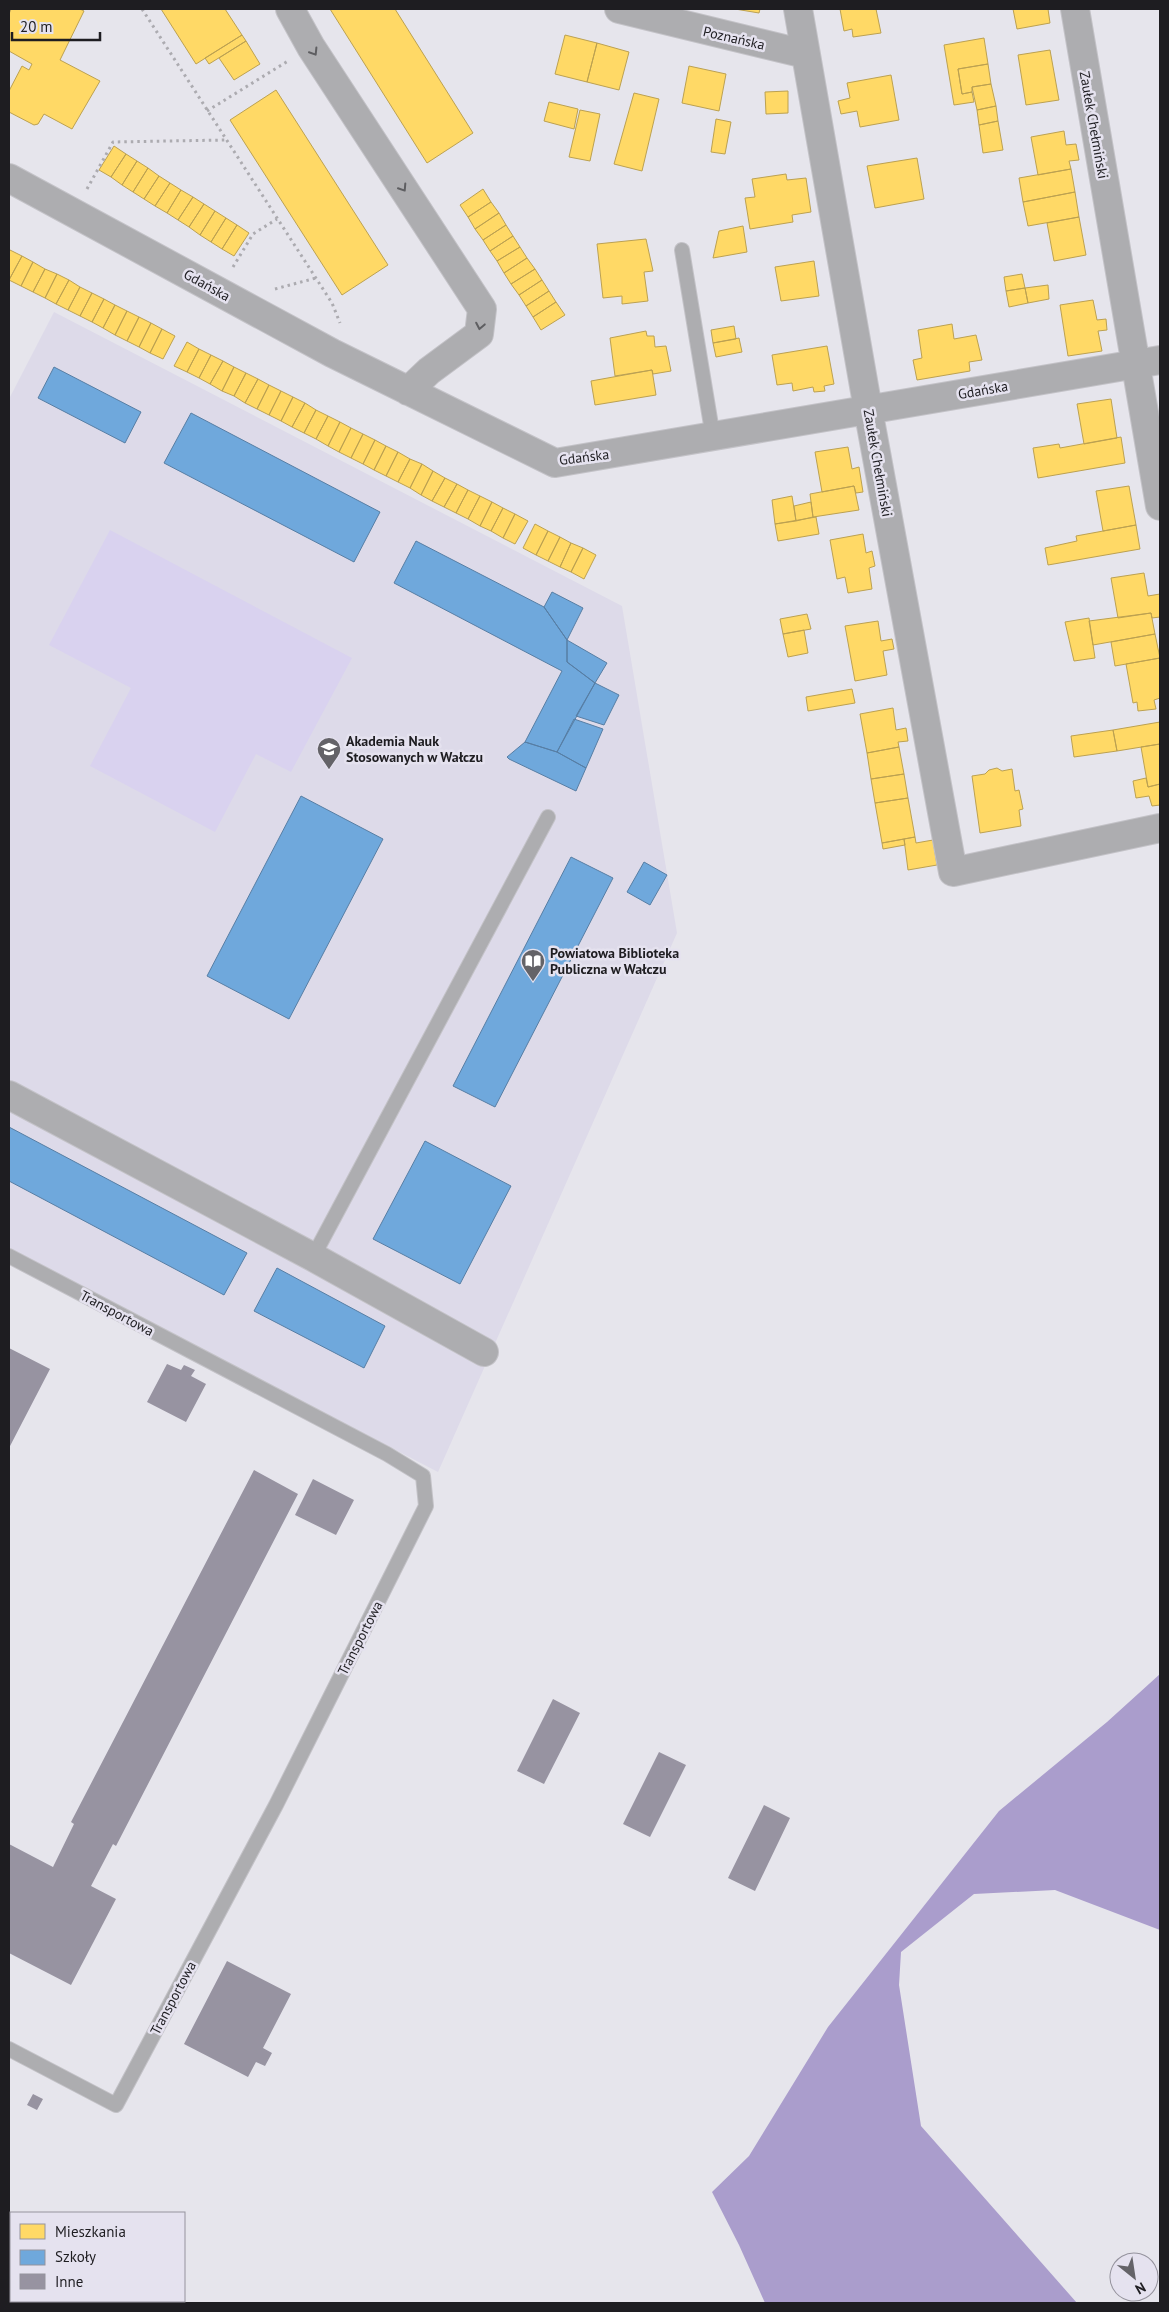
<svg xmlns="http://www.w3.org/2000/svg" width="1169" height="2312" viewBox="0 0 1169 2312" font-family="'PT Sans',sans-serif">
<style>
.built{fill:#dddae9}
.green{fill:#d9d2ef}
.water{fill:#aa9dcc}
.homes{fill:#ffd966;stroke:#bca151}
.schools{fill:#6fa8dc;stroke:#577ea4}
.building{fill:#9793a1}
.lines{fill:none;stroke-linecap:round;stroke-linejoin:round}
.lane-casing{stroke:#c3c2c7;stroke-width:16}
.street-casing{stroke:#c3c2c7;stroke-width:30}
.path{stroke:#acabb0;stroke-width:3;stroke-dasharray:2.5 4;stroke-linecap:butt}
.lane{stroke:#adadb0;stroke-width:14}
.street{stroke:#adadb0;stroke-width:28}
.oneway{stroke:#5e5e61}
.labels{text-anchor:middle;stroke-width:5;stroke-linejoin:round;paint-order:stroke}
.street-label{font-size:14px;fill:#1e1d21;stroke:#e5e2ef}
.poi-label{font-size:14px;font-weight:bold;fill:#1e1d21;stroke:#e5e2ef;text-anchor:start}
</style>
<rect width="100%" height="100%" fill="#e6e5ec"/>
<path class="built" d="M54,312L622,606L677,933L438,1472L9,1249V399Z"/>
<path class="green" d="M110,530L352,658L291,772L256,754L215,832L90,766L131,688L49,645Z"/>
<path class="water" d="M1160,1674V1930L1055,1890L974,1894L901,1952L899,1985L921,2126L1077,2303H765L739,2245L712,2192L749,2156L828,2027L999,1811L1107,1722Z"/>
<path class="homes" d="M11,9H80L84,11L60,60L100,81L72,129L44,114L38,124L34,125L9,112V91L22,66L29,70L32,64L9,51V14Z
M161,9H225L242,35L196,64Z
M330,9H395L473,133L427,163Z
M735,9H760L759,13Z
M840,9H876L881,33L853,37L852,29L844,31Z
M1013,9H1048L1050,23L1017,29Z
M242,35L246,41L209,64L205,58Z
M565,35L597,43L587,82L555,74Z
M984,38L988,64L958,69L962,94L972,92L974,102L954,105L944,45Z
M246,41L260,64L234,80L219,58Z
M597,43L629,52L619,90L587,82Z
M1050,50L1059,100L1026,105L1018,55Z
M988,64L991,84L972,87V92L962,94L958,69Z
M689,66L726,74L719,111L682,103Z
M891,75L899,120L860,127L857,111L841,114L838,101L850,98L847,83Z
M991,84L996,106L977,110L972,87Z
M276,90L388,265L342,295L230,120Z
M788,91V113L766,114L765,92Z
M634,93L659,99L642,171L614,164Z
M549,102L578,109L574,129L544,121Z
M996,106L998,121L979,125L977,110Z
M580,110L600,114L590,161L569,157Z
M716,119L731,122L725,154L711,152Z
M998,121L1003,150L983,153L979,125Z
M1064,131L1066,145L1076,144L1079,160L1069,161L1071,169L1038,175L1031,137Z
M114,146L126,154L111,177L99,170Z
M126,154L137,161L122,185L111,177Z
M917,158L924,199L875,208L867,166Z
M137,161L148,168L133,192L122,185Z
M148,168L159,176L144,199L133,192Z
M1071,169L1075,192L1023,202L1019,178Z
M786,174L787,180L806,178L811,212L792,215L793,222L750,229L745,198L755,197L752,179Z
M159,176L170,183L155,206L144,199Z
M170,183L181,190L167,213L155,206Z
M483,189L491,202L468,217L460,205Z
M181,190L193,197L178,220L167,213Z
M1075,192L1079,217L1028,226L1023,202Z
M193,197L204,204L189,227L178,220Z
M491,202L499,213L475,229L468,217Z
M204,204L215,211L200,235L189,227Z
M215,211L226,218L211,242L200,235Z
M499,213L506,225L483,240L475,229Z
M1079,217L1086,255L1054,261L1047,223Z
M226,218L237,225L222,249L211,242Z
M237,225L249,233L234,256L222,249Z
M506,225L513,236L490,251L483,240Z
M743,226L747,252L713,258L719,231Z
M513,236L520,247L497,261L490,251Z
M646,239L653,271L644,272L648,301L622,304V296L603,298L597,244Z
M520,247L527,258L504,273L497,261Z
M10,250L22,256L9,280V253Z
M22,256L33,262L21,286L9,280Z
M527,258L535,269L511,284L504,273Z
M814,261L819,296L781,301L775,267Z
M33,262L45,269L33,292L21,286Z
M45,269L57,274L45,298L33,292Z
M535,269L542,280L519,295L511,284Z
M57,274L69,280L56,304L45,298Z
M1022,274L1025,288L1006,291L1004,277Z
M69,280L80,287L68,310L56,304Z
M542,280L549,291L526,306L519,295Z
M1048,285L1049,299L1028,303L1025,288Z
M80,287L92,293L80,316L68,310Z
M1025,288L1028,303L1009,307L1006,291Z
M549,291L556,302L533,317L526,306Z
M92,293L104,299L92,322L80,316Z
M104,299L115,305L103,328L92,322Z
M1093,300L1097,320L1106,319L1107,330L1098,331L1102,351L1068,356L1060,305Z
M556,302L565,315L541,330L533,317Z
M115,305L127,311L115,335L103,328Z
M127,311L139,317L127,341L115,335Z
M139,317L151,323L139,347L127,341Z
M151,323L162,329L150,353L139,347Z
M952,324L954,339L976,335L982,360L969,362L970,371L917,380L913,360L922,358L918,330Z
M734,326L736,339L713,343L711,330Z
M162,329L175,336L163,359L150,353Z
M646,331L647,336H654L655,347L666,346L671,371L653,374L652,370L615,376L610,338Z
M739,338L742,352L716,357L713,343Z
M187,342L199,349L187,372L174,366Z
M827,346L834,384L824,386L825,391L814,392L813,387L793,391L792,383L777,385L772,355Z
M199,349L211,355L199,378L187,372Z
M211,355L223,361L210,384L199,378Z
M223,361L234,367L222,391L210,384Z
M234,367L246,373L234,396L222,391Z
M652,370L656,395L595,405L591,381Z
M246,373L258,379L245,403L234,396Z
M258,379L269,385L257,409L245,403Z
M269,385L281,391L269,415L257,409Z
M281,391L293,397L281,421L269,415Z
M293,397L305,403L292,427L281,421Z
M1111,399L1117,438L1084,444L1077,404Z
M305,403L316,410L304,433L292,427Z
M316,410L328,416L316,439L304,433Z
M328,416L340,422L328,446L316,439Z
M340,422L351,428L339,452L328,446Z
M351,428L363,434L351,458L339,452Z
M363,434L375,440L363,464L351,458Z
M1121,437L1125,463L1038,478L1033,448L1059,444L1060,448Z
M375,440L386,446L374,470L363,464Z
M386,446L398,452L386,476L374,470Z
M848,447L852,469L859,467L863,492L856,493L854,486L822,492L815,452Z
M398,452L410,459L398,482L386,476Z
M410,459L422,464L410,488L398,482Z
M422,464L433,471L421,495L410,488Z
M433,471L445,478L432,501L421,495Z
M445,478L457,484L444,507L432,501Z
M457,484L468,490L456,513L444,507Z
M854,486L859,510L813,517L810,494Z
M1129,486L1136,525L1103,531L1096,491Z
M468,490L480,496L468,519L456,513Z
M480,496L492,502L480,526L468,519Z
M792,496L796,521L775,524L772,500Z
M492,502L503,508L491,531L480,526Z
M811,502L813,517L796,521L794,506Z
M503,508L515,514L503,538L491,531Z
M515,514L528,521L515,544L503,538Z
M816,517L819,534L778,541L775,524Z
M535,524L548,531L536,555L523,548Z
M1136,525L1140,549L1048,565L1045,548L1077,541L1076,536Z
M548,531L560,537L548,561L536,555Z
M863,534L866,553L872,551L875,566L869,568L872,589L848,593L845,577L837,579L830,540Z
M560,537L571,543L560,567L548,561Z
M571,543L583,548L571,572L560,567Z
M583,548L596,555L584,579L571,572Z
M1144,573L1148,596L1160,594V617L1152,618L1151,613L1118,618L1111,578Z
M1151,613L1155,634L1093,645L1089,621Z
M807,614L811,629L783,634L780,619Z
M1089,618L1095,658L1074,661L1065,622Z
M878,621L881,641L892,639L894,649L883,651L887,675L855,681L845,626Z
M804,630L808,653L788,657L783,634Z
M1155,634L1160,658L1115,666L1111,642Z
M1160,658V698L1154,700L1156,709L1138,711L1137,702L1133,703L1126,664Z
M852,689L855,703L808,711L806,697Z
M893,708L896,730L906,728L908,741L898,742L899,747L867,753L860,714Z
M1160,722V744L1117,751L1113,730Z
M1113,730L1117,751L1074,757L1071,736Z
M1160,744V784L1148,787L1141,747Z
M899,747L904,774L871,779L867,753Z
M997,768L1002,771L1012,769L1015,791L1019,790L1023,809L1019,810L1021,826L980,833L972,776L985,774L989,770Z
M904,774L908,798L875,803L871,779Z
M1146,778L1148,787L1160,784V805L1152,806L1149,796L1136,798L1133,781Z
M908,798L915,837L882,843L875,803Z
M915,837L916,843L933,840L937,865L908,870L904,839Z
M904,839L905,845L883,849L882,843Z"/>
<path class="schools" d="M54,367L141,412L125,443L38,398Z
M191,413L380,512L354,562L164,463Z
M416,541L544,607L567,640V662L595,683L557,752L525,742L562,671L394,583Z
M552,592L583,608L567,640L544,607Z
M567,640L607,663L595,683L567,662Z
M595,683L619,695L604,725L576,716Z
M574,719L603,729L586,768L557,752Z
M525,742L557,752L586,768L576,791L509,759L507,757Z
M301,796L383,839L289,1019L207,976Z
M571,857L613,878L495,1107L453,1086Z
M644,862L667,875L650,905L627,892Z
M9,1127L247,1253L224,1295L9,1181Z
M425,1141L511,1186L460,1284L373,1239Z
M277,1268L385,1326L364,1368L254,1311Z"/>
<path class="building" d="M9,1348L50,1369L9,1448Z
M167,1364L181,1370L184,1365L195,1370L191,1376L206,1384L186,1422L147,1402Z
M254,1470L298,1494L116,1846L113,1844L91,1886L116,1899L71,1985L9,1953V1844L53,1867L74,1824L71,1822Z
M313,1479L354,1500L336,1535L295,1515Z
M553,1699L580,1713L544,1784L517,1771Z
M659,1752L686,1765L650,1837L623,1824Z
M764,1805L790,1818L755,1891L728,1878Z
M227,1961L291,1994L263,2048L272,2053L265,2066L256,2062L248,2077L184,2044Z
M33,2094L43,2099L37,2110L27,2105Z"/>
<g class="lines">
<g class="lane-casing">
<path id="lane" d="M682,250L713,437
M9,1256L387,1454L423,1476L426,1506L276,1805L116,2105L9,2049
M313,1257L548,817"/>
</g>
<g class="street-casing">
<path id="street" d="M290,9L311,47L482,309L479,334L429,371L408,391
M619,9L805,54
M798,9L868,409L953,872L1160,828
M1075,9L1160,506
M9,178L332,353L555,463L1160,360
M9,1095L313,1257L484,1352"/>
</g>
<path class="path" d="M142,9L332,303L340,323
M207,111L288,61
M87,189L113,142L225,140
M233,267L253,234L277,219
M275,289L316,278"/>
<use href="#lane" class="lane"/>
<use href="#street" class="street"/>
</g>
<defs><path id="oneway-chevron" d="M-2-3.5L2.5 0L-2 3.5" fill="none" stroke-width="1.6" stroke-linecap="round" stroke-linejoin="round" transform="scale(1.25)"/></defs>
<g class="oneway">
<use href="#oneway-chevron" transform="translate(314 52) rotate(58)"/>
<use href="#oneway-chevron" transform="translate(403 188) rotate(57)"/>
<use href="#oneway-chevron" transform="translate(480 326) rotate(101)"/>
</g>
<defs>
<g id="university-pin" transform="scale(1.25)"><path d="M0 17L-7.5 6A9.5 9.5 0 1 1 7.5 6Z" fill="#646368" stroke="#e5e2ef"/><path d="M0-5L7-2L0 1L-7-2ZM-4 1L0 2.5L4 1V4Q0 6-4 4Z" fill="#fff"/></g>
<g id="library-pin" transform="scale(1.25)"><path d="M0 17L-7.5 6A9.5 9.5 0 1 1 7.5 6Z" fill="#646368" stroke="#e5e2ef"/><path d="M-6-4Q-3-5.5-.7-3.5V5Q-3 3-6 4ZM6-4Q3-5.5 .7-3.5V5Q3 3 6 4Z" fill="#fff"/></g>
</defs>
<g fill-rule="evenodd">
<use href="#university-pin" x="329" y="749"/>
<use href="#library-pin" x="533" y="961"/>
</g>
<g class="labels">
<g class="street-label">
<text transform="translate(734 38) rotate(13)" y="5">Poznańska</text>
<text transform="translate(1094 125) rotate(80)" y="5">Zaułek Chełmiński</text>
<text transform="translate(207 285) rotate(29)" y="5">Gdańska</text>
<text transform="translate(983 390) rotate(-10)" y="5">Gdańska</text>
<text transform="translate(584 457) rotate(-7)" y="5">Gdańska</text>
<text transform="translate(878 463) rotate(80)" y="5">Zaułek Chełmiński</text>
<text transform="translate(117 1313) rotate(28)" y="5">Transportowa</text>
<text transform="translate(360 1638) rotate(-63)" y="5">Transportowa</text>
<text transform="translate(173 1998) rotate(-62)" y="5">Transportowa</text>
</g>
<g class="poi-label">
<text x="346" y="746">Akademia Nauk<tspan x="346" dy="16">Stosowanych w Wałczu</tspan></text>
<text x="550" y="958">Powiatowa Biblioteka<tspan x="550" dy="16">Publiczna w Wałczu</tspan></text>
</g>
</g>
<rect width="1169" height="2312" fill="none" stroke="#1e1d21" stroke-width="20"/>
<rect x="10" y="2212" width="175" height="90" fill="#e5e2ef" stroke="#95939d"/>
<rect x="20" y="2224" width="25" height="15" fill="#ffd966" stroke="#95939d"/>
<text x="55" y="2237" font-size="15" fill="#1e1d21">Mieszkania</text>
<rect x="20" y="2250" width="25" height="15" fill="#6fa8dc" stroke="#95939d"/>
<text x="55" y="2262" font-size="15" fill="#1e1d21">Szkoły</text>
<rect x="20" y="2274" width="25" height="15" fill="#9793a1" stroke="#95939d"/>
<text x="55" y="2287" font-size="15" fill="#1e1d21">Inne</text>
<g transform="translate(1134 2277) rotate(150)"><circle r="24" fill="#e5e2ef" stroke="#95939d"/>
<path d="M0-4L9 19L0 12L-9 19Z" fill="#646368"/>
<text y="-8" font-size="14" font-weight="bold" text-anchor="middle" fill="#1e1d21">N</text>
</g>
<path d="M12 32v8h88v-8" fill="none" stroke="#1e1d21" stroke-width="2.5"/>
<text x="20" y="32" font-size="15" fill="#1e1d21" stroke="#e5e2ef" stroke-width="4" paint-order="stroke">20 m</text>
</svg>
